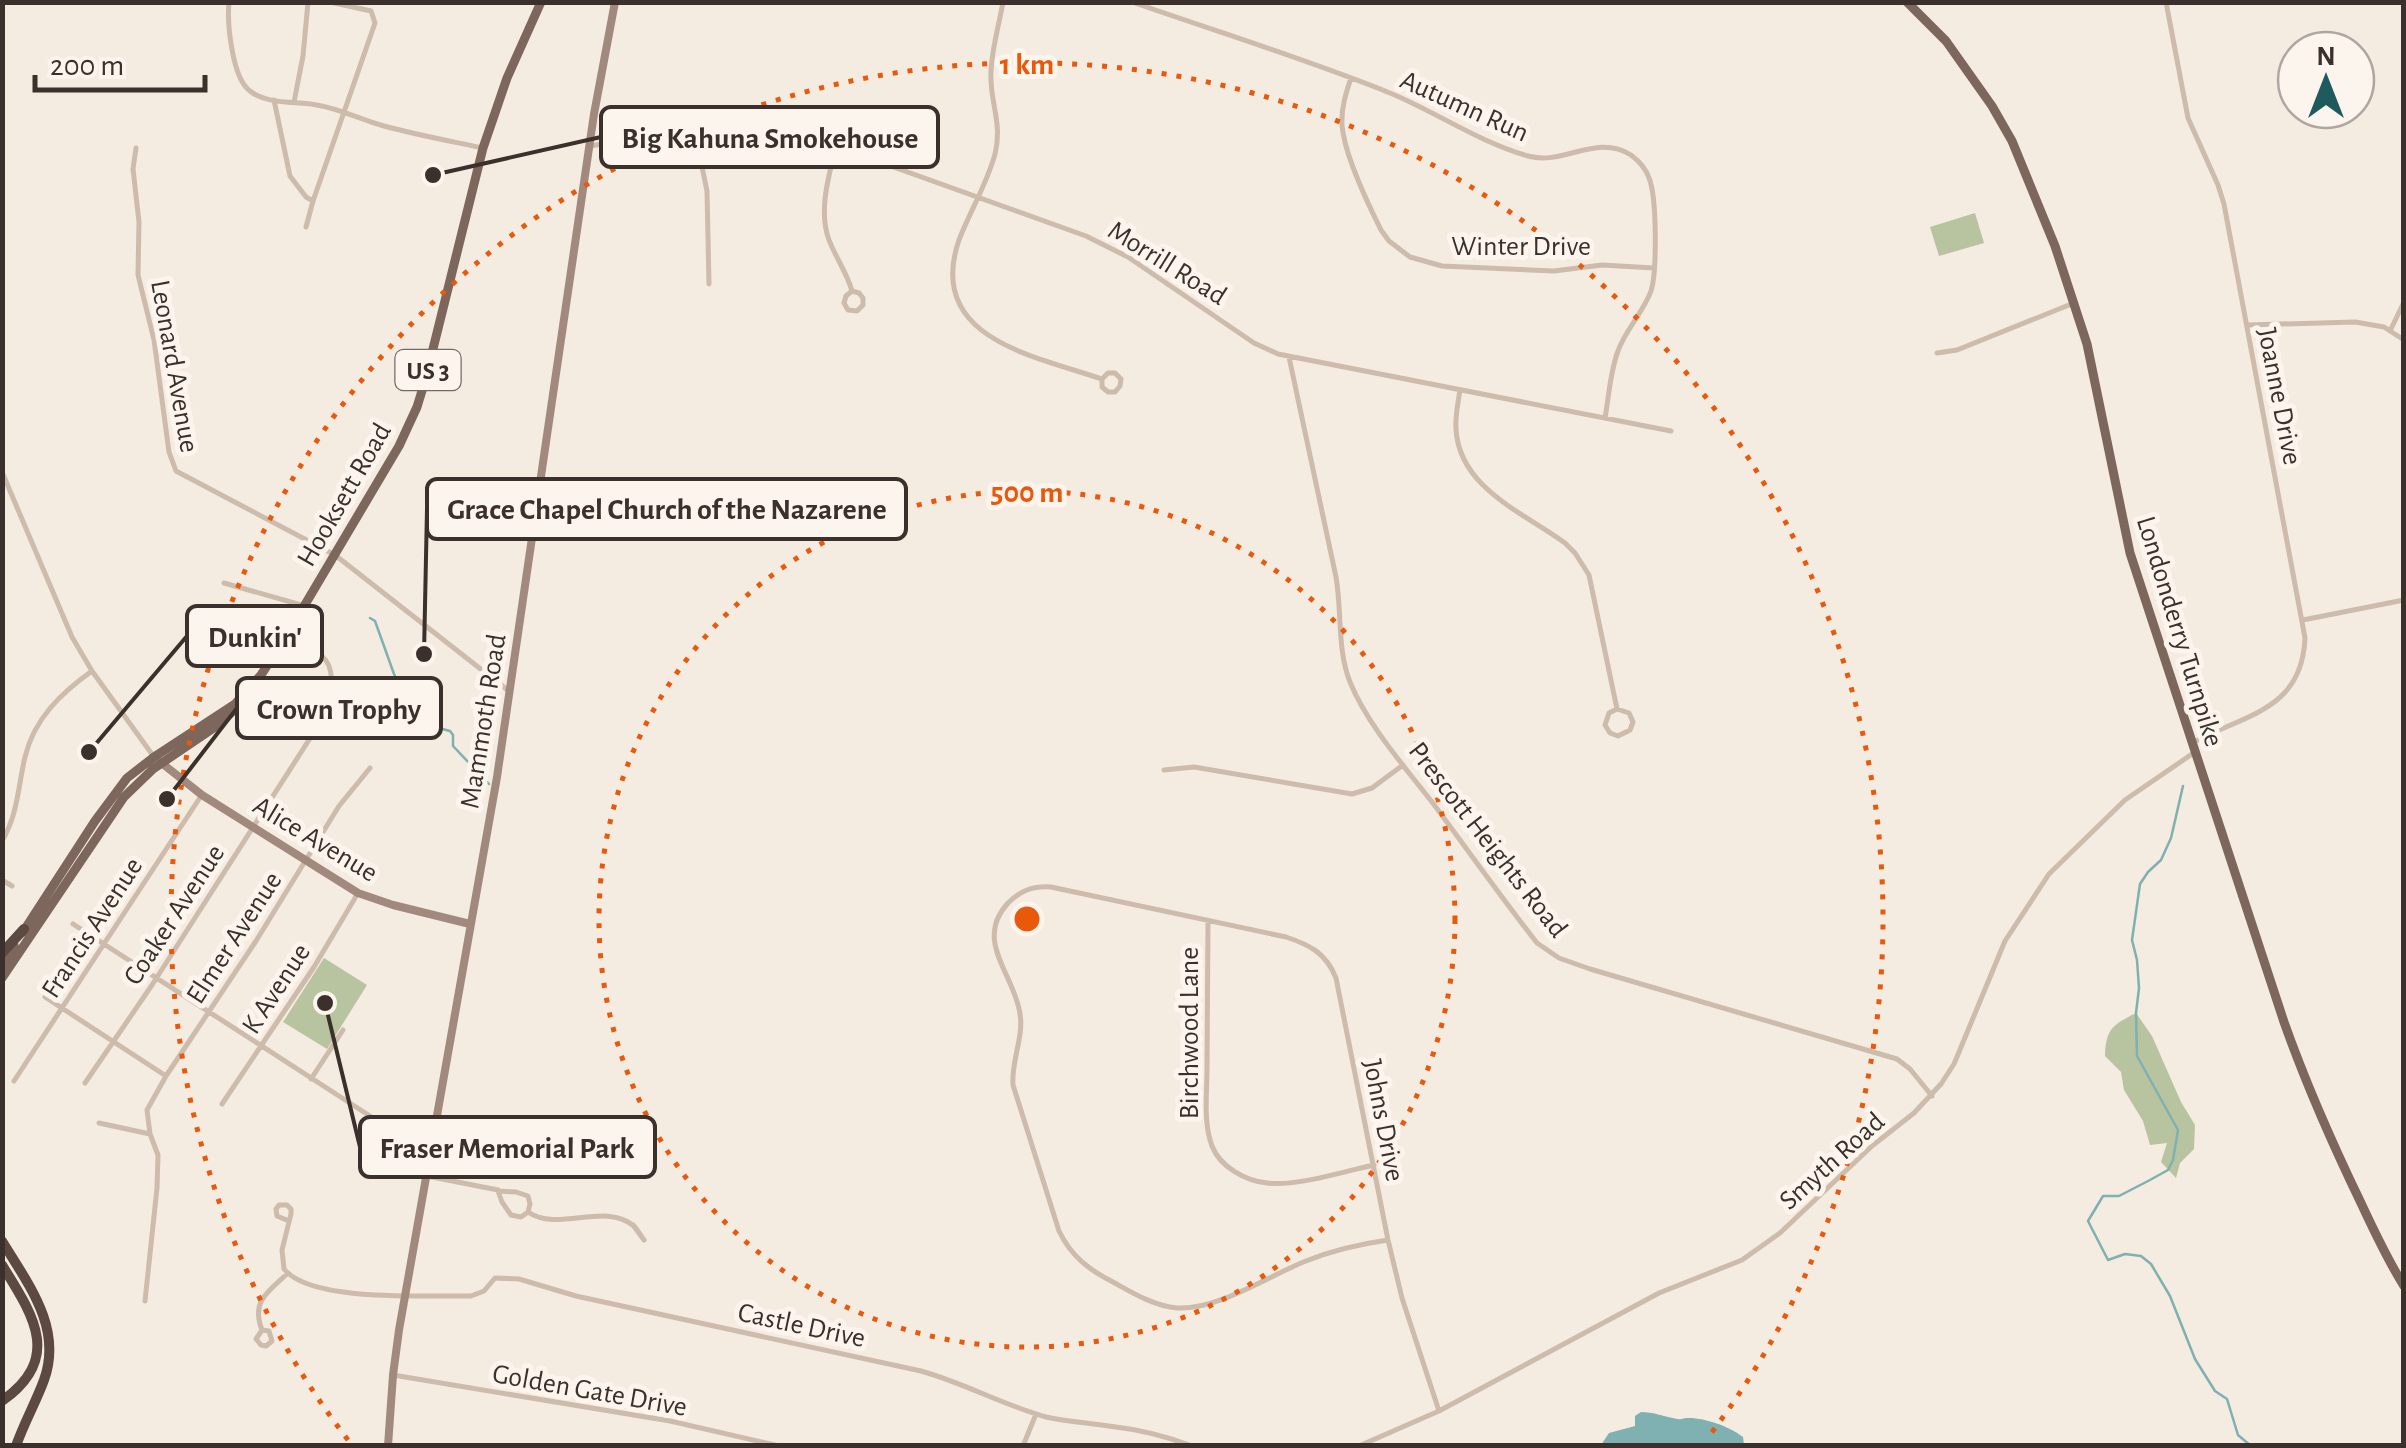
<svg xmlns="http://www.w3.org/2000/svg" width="2406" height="1448" viewBox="0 0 2406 1448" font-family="'Alegreya Sans',sans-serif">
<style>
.green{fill:#b8c4a0}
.water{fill:#7fb0b2}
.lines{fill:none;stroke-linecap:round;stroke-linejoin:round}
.stream{stroke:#7fb0b2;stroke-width:2.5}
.street{stroke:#cdbbac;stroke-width:5}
.secondary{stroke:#a18a7d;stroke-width:8}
.primary{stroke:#7d675c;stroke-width:9}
.highway{stroke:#5c4a42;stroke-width:10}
.ring{fill:none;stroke:#e8590c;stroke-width:5;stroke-dasharray:5 10}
.labels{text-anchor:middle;stroke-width:10;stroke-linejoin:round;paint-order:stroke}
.shield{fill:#fbf5ee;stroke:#756b66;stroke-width:2.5}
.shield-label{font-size:25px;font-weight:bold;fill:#3b302b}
.street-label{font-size:28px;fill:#3b302b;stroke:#fbf5ee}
.centre{fill:#e8590c;stroke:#fbf5ee;stroke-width:5}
.ring-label{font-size:30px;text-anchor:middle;font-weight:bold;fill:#e8590c;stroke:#fbf5ee;stroke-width:10;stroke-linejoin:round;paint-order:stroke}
.leader{fill:none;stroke:#3b302b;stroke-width:4}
.callout-dot{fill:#3b302b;stroke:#fbf5ee;stroke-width:4}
.callout{fill:#fbf5ee;stroke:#3b302b;stroke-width:4}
.callout-label{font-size:30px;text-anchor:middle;font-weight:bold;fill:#3b302b}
</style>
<rect width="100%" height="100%" fill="#f4ebe1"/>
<path class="green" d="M1975,213L1984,243L1939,256L1930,227Z
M324,958L367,985L327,1049L283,1022Z
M2136,1013L2152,1036L2181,1102L2195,1125L2194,1149L2180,1163L2176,1178L2161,1162L2167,1143L2150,1145L2143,1121L2124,1090L2121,1072L2105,1056C2106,1028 2113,1025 2136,1013Z"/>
<path class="water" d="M1641,1412C1653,1412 1662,1416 1673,1418C1685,1421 1678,1418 1689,1418C1706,1418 1730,1427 1743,1437L1744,1445H1601L1609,1433L1635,1426V1416Z"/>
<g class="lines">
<path class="stream" d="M370,618L375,621L394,674L404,693L413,698L435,727L450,731L453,735V746L489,784
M2183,786L2171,838L2161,860L2148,872L2140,884L2132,940L2137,960L2139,988L2136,1013L2137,1056L2178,1130L2173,1160L2168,1170L2150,1180L2119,1196H2103L2088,1221L2108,1260L2125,1254L2141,1256L2151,1264L2170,1296L2195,1359L2215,1391L2227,1399L2238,1435L2251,1446"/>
<path class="street" d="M229,2C227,23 232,78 250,91C267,105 297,101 317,105C341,109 361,120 384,126C417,135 450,141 483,148
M1003,2C999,25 992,48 991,71C989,101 1003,122 995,154C987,184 970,211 959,240C925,338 1034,356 1102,379V387L1108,392H1115L1120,386L1121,379L1115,373H1108L1102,379
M1132,2C1218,32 1306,59 1390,93C1436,112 1479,142 1528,156C1564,166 1596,133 1631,155C1639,161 1646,169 1649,178C1657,197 1657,272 1651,291C1643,313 1625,330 1618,351C1610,372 1609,396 1605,418
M2166,2L2188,118L2218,185L2224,204L2305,638C2302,710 2246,714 2194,742
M1351,78C1346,93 1341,108 1342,125C1344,153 1368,204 1381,230L1389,241L1410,257L1442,266L1554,271L1602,265L1654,268
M274,100L290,176L306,197L313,201
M294,102L303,56L308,2
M693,123L707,191L709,284
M590,146L608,143L717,119L743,118L782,127L1086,236L1128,257L1254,343L1278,354L1671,431
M836,146C829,176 818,210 829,240C836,258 847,273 852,291L859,293L863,298V305L857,311L848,310L844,303L846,296L852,291
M136,148L133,169L139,222L138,275L154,340L169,452L176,471L335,555L510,692
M306,227L313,201L375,23L371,11L330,2
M2247,325L2355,322L2384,327L2404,340
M2390,331L2404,302
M1937,353L1957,350L2074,303
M1289,357L1336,577C1342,611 1337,650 1350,682C1367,724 1404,766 1432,802C1467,849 1501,897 1537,943L1559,958L1590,969L1897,1059L1910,1069L1932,1096
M1460,390C1458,403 1455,416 1456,429C1459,488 1524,513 1565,543L1575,553L1589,575L1617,709L1609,713L1605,725L1610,733L1618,736L1630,730L1633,722L1629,713L1617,709
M2,472L72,637L92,671L154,757
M224,583L305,606
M2303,620L2404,600
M1164,770L1194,767L1352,794L1372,788L1403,765
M2,841C18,814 18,787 25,757C34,719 61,693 92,671
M2,880L12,886
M1208,921C1208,971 1207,1020 1207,1069C1207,1094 1203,1122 1212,1146C1220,1167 1246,1181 1267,1183C1296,1187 1345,1171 1374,1165
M73,924L373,1118L402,1135L430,1148
M45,997L166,1076
M311,1079L343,1030
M14,1081L201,796
M85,1083L152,985L323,718C329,700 339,671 322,656C313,648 298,642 287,635
M222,1104L314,967L358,893
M99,1123L150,1134
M427,1176L498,1190
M498,1191L516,1192L528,1196L530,1204L528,1212L521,1217L511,1215L502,1202Z
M528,1212C559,1233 604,1201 634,1226C638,1230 640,1235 644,1240L633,1225
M289,1221L277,1216L276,1209L279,1205H287L291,1209V1214L282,1250L284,1269C311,1303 429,1295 471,1296L484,1291L495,1278L519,1279L576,1296L921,1371C964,1383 1003,1405 1046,1417C1069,1422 1093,1423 1116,1427C1142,1430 1168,1437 1192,1446
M1388,1240C1360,1244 1333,1250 1306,1261C1268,1276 1218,1310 1177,1308C1154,1306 1133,1293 1113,1282C1089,1270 1071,1256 1059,1231L1013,1085C1011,1061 1024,1037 1020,1014C1015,975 973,941 1008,903C1021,890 1033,886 1051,887L1286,937C1310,945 1326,953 1336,978L1388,1240L1402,1298L1439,1411
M145,1301L157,1188L158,1155L150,1134L147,1110L166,1076L256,941L339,806L370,768
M262,1330L269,1331L272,1341L266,1346L261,1345L256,1339L262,1330C251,1302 267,1292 287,1274
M393,1375L670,1421L779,1446
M1023,1446L1036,1414
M1359,1446L1439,1411L1659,1293L1742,1260L1780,1233L1872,1146L1914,1113L1941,1084L1954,1064L2005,941L2049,874L2125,800L2195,752"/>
<path class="secondary" d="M154,757L202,795L358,893L393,905L470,924
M388,1446L393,1375L399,1330L497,777L594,114L615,2"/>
<path class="primary" d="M1907,2L1946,41L1992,106L2012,141L2055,246L2087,344L2130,553L2284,1022C2306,1084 2332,1143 2361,1203C2374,1231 2387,1259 2404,1286
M23,932L95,821L127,778L154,757L235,704
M2,963L14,945
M2,978L124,797L153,769L218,725L233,711L235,704L261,675L287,635L399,446L417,407L425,381L483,148L507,78L541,2"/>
<path class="highway" d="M2,953L24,929
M2,1241C28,1284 63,1328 44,1380C36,1402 24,1423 16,1446
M2,1265C33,1315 63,1358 2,1401"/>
</g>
<g class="ring">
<circle cx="1027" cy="919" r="428"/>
<path d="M348 1440A856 856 0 1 1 1706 1440"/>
</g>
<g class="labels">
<rect class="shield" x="395.5" y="350" width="65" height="40" rx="8"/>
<g class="shield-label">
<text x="428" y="379">US 3</text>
</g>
<g class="street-label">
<text transform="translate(1465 105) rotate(24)" y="10">Autumn Run</text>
<text x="1521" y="255">Winter Drive</text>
<text transform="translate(1168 262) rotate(32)" y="10">Morrill Road</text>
<text transform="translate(176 366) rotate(80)" y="10">Leonard Avenue</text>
<text transform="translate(2281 396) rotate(79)" y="10">Joanne Drive</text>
<text transform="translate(343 494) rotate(-60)" y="10">Hooksett Road</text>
<text transform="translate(2181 631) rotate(73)" y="10">Londonderry Turnpike</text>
<text transform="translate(482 721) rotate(-81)" y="10">Mammoth Road</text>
<text transform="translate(316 838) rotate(31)" y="10">Alice Avenue</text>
<text transform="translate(1489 839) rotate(52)" y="10">Prescott Heights Road</text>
<text transform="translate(173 914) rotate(-57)" y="10">Coaker Avenue</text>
<text transform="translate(91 927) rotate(-57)" y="10">Francis Avenue</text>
<text transform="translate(233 937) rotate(-57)" y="10">Elmer Avenue</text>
<text transform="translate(275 988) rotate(-57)" y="10">K Avenue</text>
<text transform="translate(1188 1033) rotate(-90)" y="10">Birchwood Lane</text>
<text transform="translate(1385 1120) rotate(79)" y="10">Johns Drive</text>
<text transform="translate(1831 1160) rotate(-42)" y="10">Smyth Road</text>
<text transform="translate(802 1324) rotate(12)" y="10">Castle Drive</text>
<text transform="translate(590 1389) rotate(10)" y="10">Golden Gate Drive</text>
</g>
</g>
<circle cx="1027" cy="919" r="15" class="centre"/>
<g class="ring-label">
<text x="1027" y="74">1 km</text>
<text x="1027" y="502">500 m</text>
</g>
<path class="leader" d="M433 175L601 137M424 654L427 509M89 752L187 636M167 799L237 708M325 1003L360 1147"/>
<g class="callout-dot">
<circle cx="433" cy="175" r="10"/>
<circle cx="424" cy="654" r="10"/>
<circle cx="89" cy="752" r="10"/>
<circle cx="167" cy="799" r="10"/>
<circle cx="325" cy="1003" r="10"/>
</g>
<g class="callout">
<rect x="601" y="107" width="337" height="60" rx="10"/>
<rect x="427" y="479" width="479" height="60" rx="10"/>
<rect x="187" y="606" width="135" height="60" rx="10"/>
<rect x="237" y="678" width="204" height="60" rx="10"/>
<rect x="360" y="1117" width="295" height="60" rx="10"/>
</g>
<g class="callout-label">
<text x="770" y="148">Big Kahuna Smokehouse</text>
<text x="667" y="519">Grace Chapel Church of the Nazarene</text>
<text x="255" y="647">Dunkin'</text>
<text x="339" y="719">Crown Trophy</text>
<text x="507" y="1158">Fraser Memorial Park</text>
</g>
<rect width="2406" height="1448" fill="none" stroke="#3b302b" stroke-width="10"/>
<g transform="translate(2326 80)"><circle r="48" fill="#fbf5ee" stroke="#aea6a0" stroke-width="2.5"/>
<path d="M0-8L18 38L0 25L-18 38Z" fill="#1f5a5e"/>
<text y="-15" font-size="28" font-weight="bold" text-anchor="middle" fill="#3b302b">N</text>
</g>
<path d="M35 75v15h170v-15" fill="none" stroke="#3b302b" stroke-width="5"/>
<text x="50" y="75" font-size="30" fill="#3b302b" stroke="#fbf5ee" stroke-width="8" paint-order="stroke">200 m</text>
</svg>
